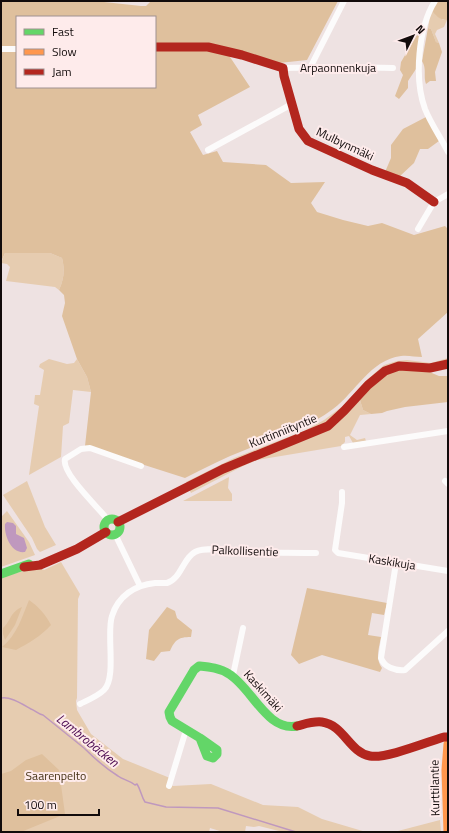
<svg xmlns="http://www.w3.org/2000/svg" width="449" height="833" viewBox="0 0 449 833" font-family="'Titillium Web',sans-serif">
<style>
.green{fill:#e6ccb0}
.forest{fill:#dfc09d;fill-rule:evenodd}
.water{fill:#bf98be}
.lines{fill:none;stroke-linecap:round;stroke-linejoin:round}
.stream{stroke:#bf98be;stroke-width:1.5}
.street{stroke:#fcfbfb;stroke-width:6}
.fast{stroke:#63d668;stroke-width:9}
.slow{stroke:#ff974d;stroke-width:9}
.jam{stroke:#b3261e;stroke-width:9}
.labels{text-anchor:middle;stroke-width:4;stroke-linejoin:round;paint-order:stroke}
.street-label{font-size:12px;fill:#120b0b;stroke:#feebeb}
.park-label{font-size:12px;fill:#453216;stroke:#feebeb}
.water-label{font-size:13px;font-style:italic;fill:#47054d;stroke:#feebeb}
</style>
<rect width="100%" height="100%" fill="#eee2e2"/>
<path class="green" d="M431,10L443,20H447L444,27L437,30L435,34L439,43L436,42L431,29L428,28Z
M5,253H50L62,258C65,270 64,279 59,290L55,287L6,281L10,267L7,264L1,263Z
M448,358V361L429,365L407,362L332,421L187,484L186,482L234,458L304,431L324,420L343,406L368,379L384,365L397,361L407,360L431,363Z
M49,359L67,364L74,363L77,359L87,377L91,392L73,390L69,423L63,426L61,457L29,475L39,406L34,404L35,395H40L44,370L39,367L40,364Z
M360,400L363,410L371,414L360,415L350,435L357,440L365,438L366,441L353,443L349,436L345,437V442L341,446L257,460L243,466L191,493L189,489L241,464L294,443Z
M229,477L228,488L232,494V501H183Z
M27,481L45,527L56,545L40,552L37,549L32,538L3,495Z
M7,511L29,542L35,555L1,567V525L2,516Z
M61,562L80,594L78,599L77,698L76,701L77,710L91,734L123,759L170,778L169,784L173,786L211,784L263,805L298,807L322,819L366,832H283L259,826L254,827L246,826L245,832H223L210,828L209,832H1V577L39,567L44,570Z
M440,820L441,832H394Z"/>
<path class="forest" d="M1,1H95L141,6H146L151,1H338L307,60L279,63L228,54L250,87L198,115L202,125L190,132L203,155L217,151L223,162L266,165L291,183L325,182L311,203L317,212L343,220L368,226L382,223L414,235L445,226L448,229V312L418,339L422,357C415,357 408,355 401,356C370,360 356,392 333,409C309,428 273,438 245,450C224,458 205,468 185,478L85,446L91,392L87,377L77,359L62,316L65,303L64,295L59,290C64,279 65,270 62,258L50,253H5L1,262ZM17,17H155V87H17Z
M438,1H448V16L447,20C439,20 436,15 431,10Z
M428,28L431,29L436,42L439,43L442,52L435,72L436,81H430L426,84C423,76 427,69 422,61Z
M417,35L420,37L416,69L408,81V88L399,99L395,96L403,75L400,70L401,62Z
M426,117L439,141L428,149H420L414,163L399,177L385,172L391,158V145L403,129Z
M404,368L427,371L439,376H448V402L405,407L387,411L382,413L371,414L363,410L360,400L382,376Z
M307,588L387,603L384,615L372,613L368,635L381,637C379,648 375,659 382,668L380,672L322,655L299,664L291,655Z
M29,600C38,606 46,615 51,625C41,636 29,643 16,650L2,647C17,635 22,617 29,600Z
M22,607L15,625L5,640L3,634V628C11,621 10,612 22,607Z
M167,607L175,611L177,618L192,630L191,637C178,637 175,640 170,651L161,652L154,661L146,659L149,630Z
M42,754L59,770L65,814L21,832H1V774L11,771L26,760Z"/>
<path class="water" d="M7,522L13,523L16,526V534L24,538L27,548L25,552C11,554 4,535 5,524Z"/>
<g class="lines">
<path class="stream" d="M1,698C10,696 22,704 31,709C36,711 38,714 43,715L84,748C94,758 105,768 118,776C123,780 129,780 135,785L137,784C141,790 141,796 145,802L166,807L218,808L296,832"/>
<path class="street" d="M435,1C418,28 414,79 425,109C431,124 441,138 448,152
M1,49H17
M283,68L343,67L393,68
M310,68L344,1
M208,150L292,104
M418,229L434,202L448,194
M344,447L448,431
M445,481L448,484
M342,492V503L335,550L338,553L448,571
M108,520C99,508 61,473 65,459L81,449L90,448L141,466
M115,534L140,586
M396,563L381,658C384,667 395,671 405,670L448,631
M233,675L243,628
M80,704C88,700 98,696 104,690C117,677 106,633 112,616C118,596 135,585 155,583C159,583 163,583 167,583C181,579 183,558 195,552C207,546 239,551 252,552C274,553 295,553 316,553
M169,786L186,730"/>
<path class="fast" d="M104 527a8 8 0 1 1 16 0a8 8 0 1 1-16 0Z
M1,574L29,564
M200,738L217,750V754L213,758L207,756L200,738L172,721L170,717L169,712L194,670L199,666C209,667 220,668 229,674C252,688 267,732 297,726"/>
<path class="slow" d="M448,744L446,770L448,832"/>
<path class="jam" d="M155,47H208L242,55L283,68L284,76L299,129L308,141L372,170L407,183L434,202
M118,522L223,469L328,426L344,411L368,385L385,371L399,366L430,368L448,364
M24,567L40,565L77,549L106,532
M297,726C305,724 313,721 322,722C344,725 349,752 370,756C386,759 427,742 444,737H448"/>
</g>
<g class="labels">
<g class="street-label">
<text x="338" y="72">Arpaonnenkuja</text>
<text transform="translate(345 144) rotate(25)" y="4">Mulbynmäki</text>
<text transform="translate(283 431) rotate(-22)" y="4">Kurtinniityntie</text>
<text transform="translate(245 551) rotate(2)" y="4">Palkollisentie</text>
<text transform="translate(392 562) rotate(9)" y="4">Kaskikuja</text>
<text transform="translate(263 691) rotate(48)" y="4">Kaskimäki</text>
<text transform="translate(435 788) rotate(-91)" y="4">Kurttilantie</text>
</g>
<g class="park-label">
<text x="56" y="780">Saarenpelto</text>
</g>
<g class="water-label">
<text transform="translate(88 740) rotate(39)" y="5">Lambrobäcken</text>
</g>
</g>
<rect width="449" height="833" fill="none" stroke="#120b0b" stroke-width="4"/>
<rect x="16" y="16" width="140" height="72" fill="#feebeb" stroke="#a09191"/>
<rect x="24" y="29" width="20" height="6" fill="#63d668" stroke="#a09191"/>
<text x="52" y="36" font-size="12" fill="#120b0b">Fast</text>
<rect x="24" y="49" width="20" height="6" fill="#ff974d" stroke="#a09191"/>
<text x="52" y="56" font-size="12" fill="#120b0b">Slow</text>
<rect x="24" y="69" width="20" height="6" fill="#b3261e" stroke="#a09191"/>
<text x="52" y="76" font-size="12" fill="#120b0b">Jam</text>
<g transform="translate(413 36) rotate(48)" stroke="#feebeb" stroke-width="3" paint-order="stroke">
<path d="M0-3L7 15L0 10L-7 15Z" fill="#120b0b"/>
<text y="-6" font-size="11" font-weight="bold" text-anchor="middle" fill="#120b0b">N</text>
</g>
<path d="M18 809v6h81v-6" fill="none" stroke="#120b0b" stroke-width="2"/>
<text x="24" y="809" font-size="12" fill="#120b0b" stroke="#feebeb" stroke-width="3" paint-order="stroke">100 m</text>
</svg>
